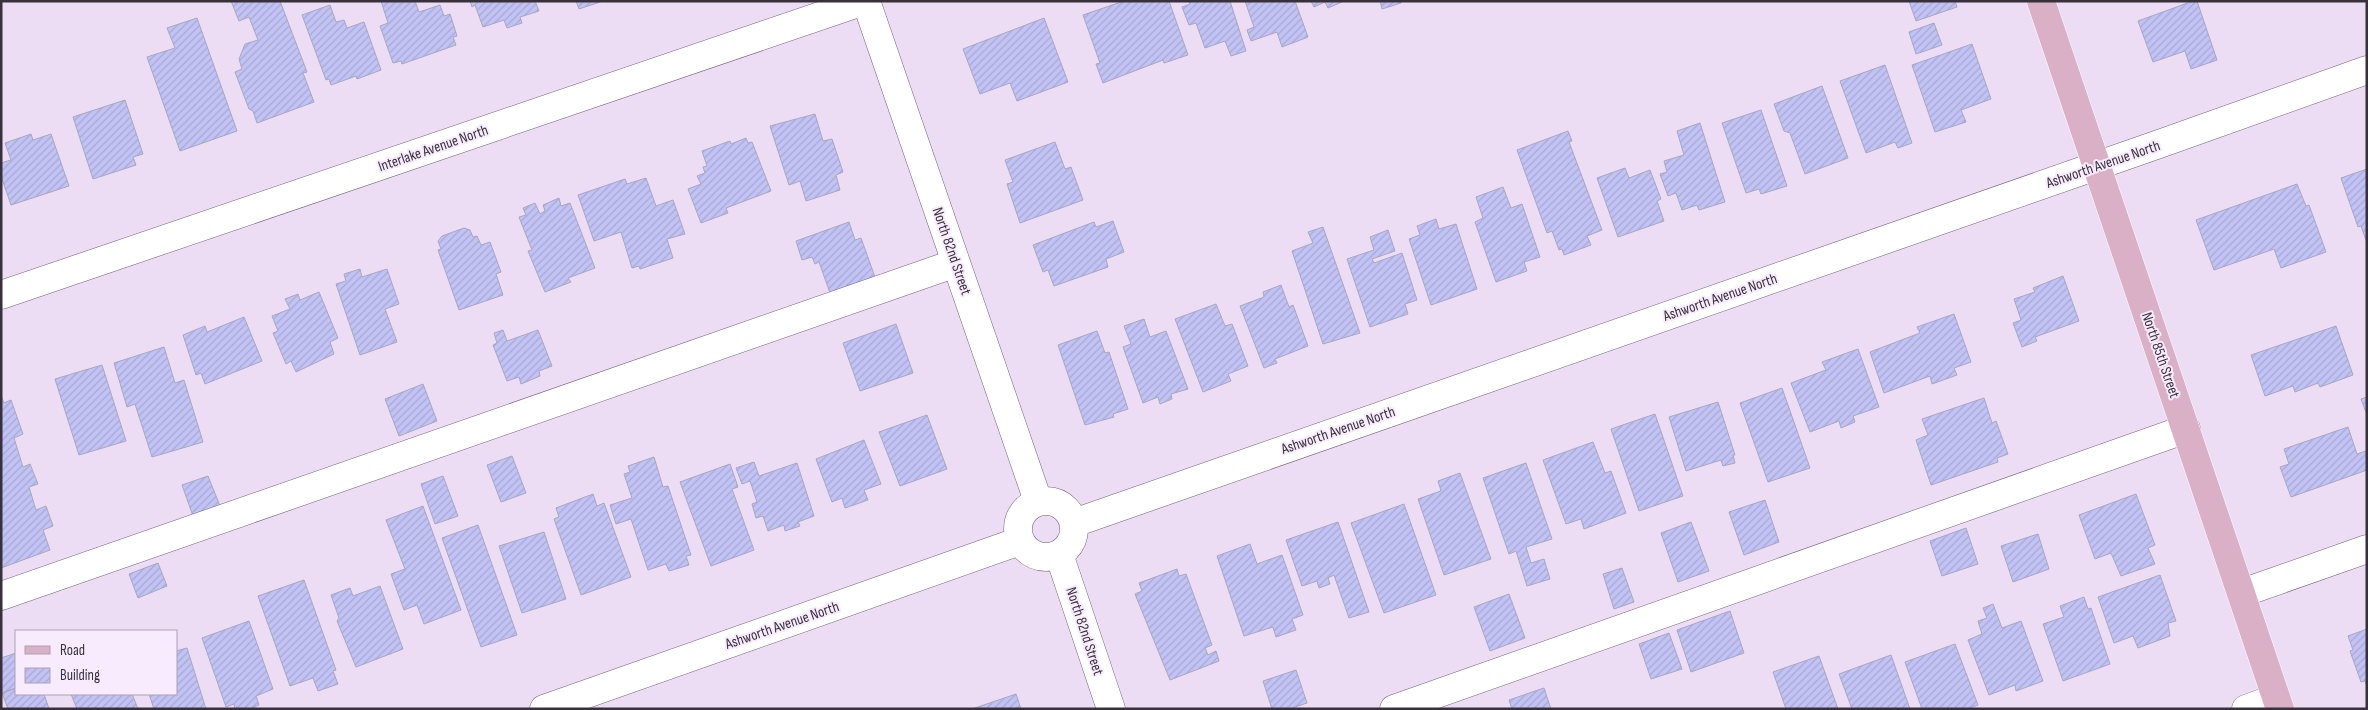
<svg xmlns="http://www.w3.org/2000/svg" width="2368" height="710" viewBox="0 0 2368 710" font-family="'Sofia Sans Condensed',sans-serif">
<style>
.building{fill:url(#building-hatch);stroke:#a6a7c1}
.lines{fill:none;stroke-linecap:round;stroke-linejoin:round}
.minor-casing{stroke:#726479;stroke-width:29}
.major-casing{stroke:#fff;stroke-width:29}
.minor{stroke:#fff;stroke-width:28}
.major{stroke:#d9b0c6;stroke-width:28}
.labels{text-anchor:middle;stroke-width:4;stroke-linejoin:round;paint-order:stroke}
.street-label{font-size:15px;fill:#38313b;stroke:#f8ebfe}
</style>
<defs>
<pattern id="building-hatch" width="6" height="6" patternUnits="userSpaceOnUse" patternTransform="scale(1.25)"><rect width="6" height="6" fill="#c2c3f5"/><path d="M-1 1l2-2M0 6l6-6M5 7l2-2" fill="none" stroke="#a7a8d3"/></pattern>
</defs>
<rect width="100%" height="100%" fill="#edddf4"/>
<path class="building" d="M231,1H280L307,72L303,73L314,102L257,123L253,111L249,109L235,72L242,69L239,59L245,44L258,40L249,17L239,21Z
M381,1H415L419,12L440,5L444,16L450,14L457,36L453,37L456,45L402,64L401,61L393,63L380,26L388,23Z
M470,1H535L539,11L520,17L522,23L507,28L504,20L483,27L475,5L472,7Z
M576,1H603L579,9Z
M1124,1H1169L1188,55L1164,63L1163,60L1103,83L1096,64L1100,63L1083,15Z
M1189,1H1230L1246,51L1231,56L1225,41L1205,48L1196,23L1189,25L1182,7L1190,4Z
M1245,1H1295L1308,37L1282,47L1277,32L1251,41L1247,30L1254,27Z
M1311,1H1344L1328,8L1325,2L1314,7Z
M1380,1H1401V3L1382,9Z
M1909,1H1955L1957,7L1916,21Z
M2193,1H2197L2217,60L2191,69L2185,51L2153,62L2138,21Z
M330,5L336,22L344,20L347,28L364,22L381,70L357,79L356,76L331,85L329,79L326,80L302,15Z
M197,18L237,131L180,151L147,57L175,48L167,28Z
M1044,18L1068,82L1017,101L1010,83L980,94L963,49Z
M1934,23L1942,45L1916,54L1909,32Z
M1972,44L1991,99L1961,110L1966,122L1935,132L1912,65Z
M1885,65L1912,143L1898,148L1895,142L1866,153L1840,81Z
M1822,86L1848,158L1805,174L1790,133L1784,131L1774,104Z
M125,100L143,154L133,157L136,165L93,179L73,117Z
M1761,110L1787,186L1761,194L1759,189L1746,193L1722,123Z
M815,114L823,141L832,139L843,172L836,175L840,190L806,201L800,181L789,185L770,126Z
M1700,123L1725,202L1699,210L1697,205L1682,210L1676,193L1668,196L1660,174L1667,172L1664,161L1684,155L1677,131Z
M1568,131L1572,141L1569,142L1602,230L1587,236L1591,245L1564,255L1562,249L1559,250L1552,231L1547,233L1517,150Z
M31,134L33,140L51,134L69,186L11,205L1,176V163L11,160L5,143Z
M746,138L748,143L752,142L771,191L726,208L728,213L701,223L688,189L701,184L697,176L705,173L703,167L707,166L702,151L730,141L731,144Z
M1055,142L1065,169L1071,167L1083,200L1020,223L1007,184L1013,182L1005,160Z
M1625,168L1629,178L1650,170L1661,199L1657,201L1664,221L1618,237L1597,178Z
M2367,169V243L2361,226L2358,227L2341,178Z
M646,178L656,206L673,200L685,234L667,239L673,258L640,269L639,266L632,268L621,232L594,241L578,195L625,179L627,184Z
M2297,184L2306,206L2309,205L2326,252L2281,268L2274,249L2214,270L2196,220Z
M1503,187L1511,208L1522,204L1540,257L1524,262L1527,271L1496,282L1475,222L1483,218L1476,197Z
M559,198L561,206L570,203L595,268L568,278L571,282L545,292L528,251L532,250L519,217L526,215L523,208L535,203L540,214L545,211L543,205Z
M1436,219L1439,229L1456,224L1477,289L1431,305L1409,239L1420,235L1417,226Z
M1113,221L1124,252L1106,259L1108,267L1054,286L1048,270L1043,272L1033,245L1094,222L1096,227Z
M849,222L855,240L861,238L875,277L830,293L819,262L815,264L812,257L802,260L796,241Z
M1323,227L1360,333L1323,344L1292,251L1313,243L1308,232Z
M464,228L470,230L473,237L477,236L481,245L490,242L501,272L496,274L503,295L459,310L438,250L441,249L438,241L442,236Z
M1388,230L1395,251L1372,259L1374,263L1402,253L1417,300L1405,304L1408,314L1370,327L1347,259L1374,250L1370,237Z
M360,269L362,277L387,269L399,304L385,309L397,342L360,355L336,284L346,281L344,274Z
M2063,276L2079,321L2035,337L2037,341L2022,347L2013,323L2021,320L2014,299L2035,292L2033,288Z
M1281,285L1289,307L1293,305L1308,346L1275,359L1277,363L1264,368L1240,306L1264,297L1263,292Z
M319,292L338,338L330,342L334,354L296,372L291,361L286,364L273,333L278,331L272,316L290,309L285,299L298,294L300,300Z
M1216,304L1225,326L1232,324L1248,366L1228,374L1231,381L1203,392L1175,319Z
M1954,314L1971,362L1954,368L1957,375L1932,384L1930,376L1884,393L1870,352L1920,333L1917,327Z
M244,317L262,361L205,384L201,373L196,375L183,335L205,326L207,332Z
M1144,319L1150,337L1166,331L1188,389L1171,394L1172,399L1160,404L1158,397L1143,403L1123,347L1131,344L1124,326Z
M896,324L913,373L860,391L843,343Z
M2336,326L2353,375L2320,387L2318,383L2295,392L2293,386L2265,396L2251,355Z
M503,330L507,341L538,330L552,366L539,371L540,376L521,384L519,377L507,381L493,345L497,343L494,333Z
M1097,331L1105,353L1109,352L1128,409L1113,414L1114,417L1085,425L1058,345Z
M164,347L175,383L184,380L203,442L152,457L135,404L127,407L114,363Z
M1858,349L1879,407L1853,416L1855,422L1841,428L1839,421L1810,432L1791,383L1826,370L1822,362Z
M102,365L126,441L79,455L55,379Z
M423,384L437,421L399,436L385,399Z
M1782,388L1810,468L1768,482L1740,403Z
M1,396L4,403L11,400L23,434L14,438L23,467L30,464L38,484L29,487L36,510L46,506L53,526L43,530L50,550L1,568Z
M2367,397V415L2361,399Z
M1984,398L1992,423L1996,421L2008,454L1997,458L1998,462L1931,485L1916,440L1928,435L1922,419Z
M1718,402L1735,455H1733L1735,463L1723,466L1721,460L1686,471L1669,417Z
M1655,414L1683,496L1639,511L1611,429Z
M927,415L947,469L900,486L879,432Z
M2348,427L2357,454L2366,451L2367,470L2291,497L2280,467L2289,464L2284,449Z
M864,440L881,484L864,490L868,500L845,508L842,498L832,502L816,459Z
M1593,442L1605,473L1611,471L1626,513L1584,529L1581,519L1566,524L1543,460Z
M512,456L526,493L501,502L487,465Z
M654,457L663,487L668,486L691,555L686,556L689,565L669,571L666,564L648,570L631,519L616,524L610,505L632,498L624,474L630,472L628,466Z
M754,462L759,476L797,463L814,516L798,522L800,526L785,531L784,525L768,531L763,516L756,518L752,504L757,502L750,481L742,484L736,468Z
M1526,463L1552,539L1526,547L1531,563L1544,559L1550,579L1527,586L1516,551L1509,554L1483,478Z
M730,464L738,487L732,489L754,550L711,566L680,482Z
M1460,473L1491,559L1444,575L1418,499L1441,491L1438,481Z
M208,476L220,506L193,516L182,485Z
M443,476L458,516L435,524L421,484Z
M593,494L597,506L604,503L631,577L581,595L554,519L559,517L556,508Z
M2136,494L2155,545L2148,548L2155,564L2121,576L2111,553L2095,559L2079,515Z
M1765,500L1779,542L1744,555L1729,512Z
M1404,504L1436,595L1384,613L1351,523Z
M423,506L461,610L424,624L417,605L404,610L391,574L405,569L386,520Z
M1338,522L1369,612L1349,618L1334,575L1328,578L1330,584L1319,588L1317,581L1302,586L1286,540Z
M1691,522L1709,571L1678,582L1661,533Z
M478,525L517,635L481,647L442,538Z
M1966,528L1978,564L1942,576L1930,541Z
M544,532L566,599L522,613L499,546Z
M2038,534L2049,569L2013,582L2001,546Z
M1250,544L1257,564L1282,555L1303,615L1292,619L1296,630L1276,637L1273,627L1244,636L1217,556Z
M158,563L167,586L138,598L129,574Z
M1622,568L1634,602L1614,609L1603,574Z
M1177,569L1179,576L1186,574L1212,645L1205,648L1208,655L1216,651L1219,661L1170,680L1135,594L1142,591L1139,583Z
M2160,575L2176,621L2168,623L2170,636L2138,648L2133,636L2114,643L2098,597Z
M304,580L336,670L333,671L338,684L318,691L313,678L290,686L258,596Z
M380,586L403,649L356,667L337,621L339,618L331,595L350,588L353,596Z
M1509,594L1525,638L1490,651L1474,607Z
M2084,597L2088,609L2091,608L2110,664L2063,681L2043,624L2064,617L2060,606Z
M1993,604L2002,628L2021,621L2043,681L2016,691L2015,685L1989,695L1968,640L1982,634L1978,621L1987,618L1983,608Z
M1730,611L1744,653L1691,672L1677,630Z
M249,621L273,689L256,696L259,705L250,709H235L234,704L226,707L202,638Z
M2367,629V687L2365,681L2361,682L2350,651L2353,650L2348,636Z
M1669,633L1682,669L1651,679L1639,644Z
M1955,644L1978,705L1968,709H1922L1905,662Z
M187,648L206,709H154L149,694H176V651Z
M16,653V688L2,693L1,658Z
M1891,655L1910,709H1852L1839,674Z
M1819,656L1838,709H1786L1773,672Z
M1296,670L1307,703L1289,709H1272L1263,681Z
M16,688V694H44L49,709H8L2,693Z
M1544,688L1551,709H1512L1509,700Z
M71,694H132L138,709H77Z
M1016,694L1021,709H972Z"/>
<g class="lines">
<g class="minor-casing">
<path id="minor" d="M866,1L1038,501
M1,295L864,1
M1018 529a28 28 0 1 1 56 0a28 28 0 1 1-56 0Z
M1074,523L2162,143L2367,70
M1059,554L1111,709
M2242,593L2367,549
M1,596L956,263
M544,709L1020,541
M1394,709L2186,429
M2246,709L2276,698"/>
</g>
<g class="major-casing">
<path id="major" d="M2041,1L2280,709"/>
</g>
<use href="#minor" class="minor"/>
<use href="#major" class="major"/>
</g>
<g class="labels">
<g class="street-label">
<text transform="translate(433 148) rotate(-19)" y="5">Interlake Avenue North</text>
<text transform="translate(2103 164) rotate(-19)" y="5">Ashworth Avenue North</text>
<text transform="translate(952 251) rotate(71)" y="5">North 82nd Street</text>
<text transform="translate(1720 297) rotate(-19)" y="5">Ashworth Avenue North</text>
<text transform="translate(2161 355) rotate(71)" y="5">North 85th Street</text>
<text transform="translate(1338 430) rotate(-19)" y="5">Ashworth Avenue North</text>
<text transform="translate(782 625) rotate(-19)" y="5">Ashworth Avenue North</text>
<text transform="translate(1085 631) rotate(72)" y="5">North 82nd Street</text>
</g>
</g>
<rect width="2368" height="710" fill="none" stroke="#38313b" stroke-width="5"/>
<rect x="15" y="630" width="162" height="65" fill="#f8ebfe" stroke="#aba1b0"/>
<rect x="25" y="646" width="25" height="8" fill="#d9b0c6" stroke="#aba1b0"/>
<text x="60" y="655" font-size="15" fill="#38313b">Road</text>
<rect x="25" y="668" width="25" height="15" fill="url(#building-hatch)" stroke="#aba1b0"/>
<text x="60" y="680" font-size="15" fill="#38313b">Building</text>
</svg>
